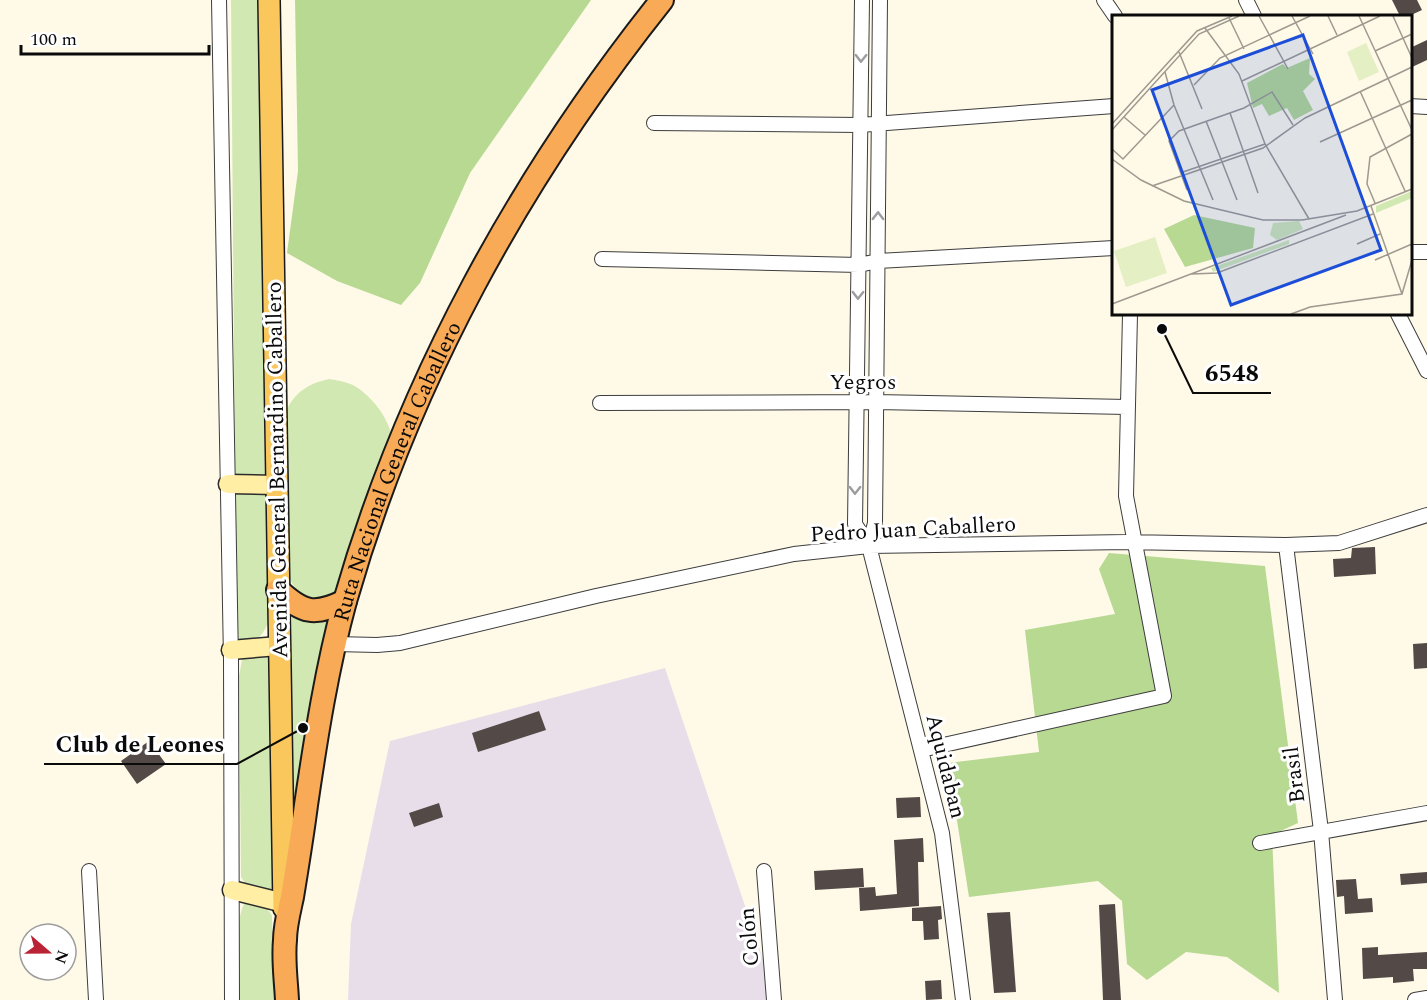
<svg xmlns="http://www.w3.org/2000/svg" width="1427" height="1000" viewBox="0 0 1427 1000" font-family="Spectral,serif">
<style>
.industrial{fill:#e8deea}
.green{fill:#d2e8b2}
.forest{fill:#b7d992}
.building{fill:#534a47}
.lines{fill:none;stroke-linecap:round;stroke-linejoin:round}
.minor-casing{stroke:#3d3d3d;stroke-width:16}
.secondary-casing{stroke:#2c2c2c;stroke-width:21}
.primary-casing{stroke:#1b1b1b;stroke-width:24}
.trunk-casing{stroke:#1b1b1b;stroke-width:26}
.minor{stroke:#fff;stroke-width:14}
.secondary{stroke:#ffeea3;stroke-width:18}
.primary{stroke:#fac75d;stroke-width:21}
.trunk{stroke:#f8aa56;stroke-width:22}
.oneway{stroke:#9d9d9d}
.labels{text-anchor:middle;stroke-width:6;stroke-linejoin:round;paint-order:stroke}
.street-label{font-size:22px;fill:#0a0a0a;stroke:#fff}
.inset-road{fill:none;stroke:#9d998f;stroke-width:1.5}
.view{fill:#1d4ed8;fill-opacity:0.15;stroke:#1d4ed8;stroke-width:3}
.inset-edge{fill:none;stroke:#0a0a0a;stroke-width:3}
.leader{fill:none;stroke:#0a0a0a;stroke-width:2}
.callout-dot{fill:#0a0a0a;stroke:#fff;stroke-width:2}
.callout-label{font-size:24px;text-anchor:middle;font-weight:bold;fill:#0a0a0a;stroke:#fff;stroke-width:6;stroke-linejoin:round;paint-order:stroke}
</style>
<rect width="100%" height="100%" fill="#fff9e8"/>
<path class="industrial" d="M665,668L776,998L768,1000H348L351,924L390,741Z"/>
<path class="green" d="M231,0H259L265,477L246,478L235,475Z
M329,379C337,380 346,382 353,385C371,395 389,418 392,438L339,593C322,603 300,599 290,580L286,411C296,391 308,384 329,379Z
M236,493H263L267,497L269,618C266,635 249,653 235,634L231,500Z
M293,611L334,618L298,795L293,794L292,785V618Z
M247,655H270L273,891L247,886L241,877L239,676L242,660Z
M251,903C260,904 268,907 272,916L274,1000H240C239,977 234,923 244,904Z"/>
<path class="forest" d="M295,0H591L470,173L420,283L401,305L337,281L287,253L298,171Z
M1109,553L1265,566L1298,823L1272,835L1279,993L1227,957L1186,952L1147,980L1127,964L1122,901L1098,881L969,897L948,763L1039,752L1025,630L1115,614L1099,569Z"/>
<path class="building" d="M1392,0H1417L1422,10L1409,16H1400Z
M1427,40V60L1410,68V48Z
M1375,547L1376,574L1334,577L1333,559L1351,558L1352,548Z
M1427,643V668L1414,669L1413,644Z
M539,711L546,730L478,752L472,733Z
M149,741L166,764L137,784L121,761Z
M920,797L921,817L897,818L896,798Z
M439,803L443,817L414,827L409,813Z
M923,838L924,862H918L919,906L860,911L859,888L875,887L876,896L897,894L894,840Z
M863,868L864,887L815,890L814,871Z
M1427,872V883L1401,885L1400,874Z
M1356,879L1358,899L1372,898L1373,912L1345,914L1344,896L1337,897L1336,880Z
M1115,904L1121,1000H1103L1099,905Z
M941,906L942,919L938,920L939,939L924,940L923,921H912V908Z
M1010,912L1016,992L994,993L987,913Z
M1378,947V955L1427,952V969H1413L1414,981L1393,983V977L1363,979L1362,948Z
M941,980L942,999L926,1000L925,981Z"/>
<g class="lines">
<g class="minor-casing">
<path id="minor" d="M219,0L231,660L232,1000
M862,0L855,524L869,546L942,833L963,1000
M1104,0L1115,16
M1246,0L1254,16
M1410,106L1427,107
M654,123L860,125L1114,106
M1410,252H1427
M602,259L859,265L878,261L1114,248
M1398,314L1427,371
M600,403L876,402L1127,407
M1286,545L1321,831L1335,1000
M869,546L875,523L880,0
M335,644L377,645L400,643L596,596L794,554L869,546L1126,542L1286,545L1339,543L1427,515
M921,750L1164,696L1126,496L1130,314
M1260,843L1427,813
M89,871L96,1000
M764,871L774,1000
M1415,1000L1427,998"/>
</g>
<g class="secondary-casing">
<path id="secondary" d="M228,484L275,485
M231,650L278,646
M232,890L284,903"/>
</g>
<g class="primary-casing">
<path id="primary" d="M269,0L284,908"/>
</g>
<g class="trunk-casing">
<g id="trunk">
<path d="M278,590C302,613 315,616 345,601"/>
<path id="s1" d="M287,1000C286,980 283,960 285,940C285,926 289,911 292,897C297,866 302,836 306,805C316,737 327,667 345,601C408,381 520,178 662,0"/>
</g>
</g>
<use href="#minor" class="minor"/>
<use href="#secondary" class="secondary"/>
<use href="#primary" class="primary"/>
<use href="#trunk" class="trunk"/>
</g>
<defs><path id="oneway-chevron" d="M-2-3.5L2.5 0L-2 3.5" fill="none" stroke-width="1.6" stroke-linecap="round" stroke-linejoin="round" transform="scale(1.5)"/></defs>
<g class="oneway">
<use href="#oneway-chevron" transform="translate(861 58) rotate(91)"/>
<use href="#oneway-chevron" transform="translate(878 216) rotate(-89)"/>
<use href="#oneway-chevron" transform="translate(858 295) rotate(91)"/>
<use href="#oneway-chevron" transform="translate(855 490) rotate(91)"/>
</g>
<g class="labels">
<g class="street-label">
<text x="863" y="389">Yegros</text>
<text transform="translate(276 470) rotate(-91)" y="8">Avenida General Bernardino Caballero</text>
<text dy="8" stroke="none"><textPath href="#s1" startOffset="544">Ruta Nacional General Caballero</textPath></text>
<text transform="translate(913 528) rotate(-3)" y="8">Pedro Juan Caballero</text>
<text transform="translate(947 766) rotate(76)" y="8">Aquidaban</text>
<text transform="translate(1293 775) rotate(-97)" y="8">Brasil</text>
<text transform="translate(748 937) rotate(-95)" y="8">Colón</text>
</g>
</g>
<g transform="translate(1112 15)">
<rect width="300" height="300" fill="#fff9e8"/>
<path d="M300,176V183L264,198V191ZM187,206L191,214L165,225L158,220L161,208ZM177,225V229L101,257L99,253Z" fill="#d2e8b2"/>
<path d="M198,43L197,59L203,64L191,76L201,95L182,105L175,93L157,101L150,89L141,93L135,68L171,49L175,53ZM82,200L143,213L141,233L73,252L52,214Z" fill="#b7d992"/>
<path d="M254,28L267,57L247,66L235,37ZM43,222L55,258L14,272L2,236Z" fill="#e4efc4"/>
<path class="inset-road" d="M147,1L176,54M180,1L201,39M216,1L225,20M247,1L300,115M281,1L300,43M117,3L132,34M93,13L127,59L153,129L197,204M263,36L300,19M67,37L90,94M53,57L62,90L101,185M130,66L268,1M82,70L108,43L198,1M248,76L293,176M118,98L146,178M12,102L33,120M94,106L125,185M0,109L85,16L120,1M0,115L87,19L127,1M208,127L300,85M0,134L11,144L62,90M0,144L29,165L72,186L151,205H190L245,196L300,174M68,158L153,129M40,171L151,133L193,103L300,52M75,175L57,126L67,116L132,93L160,77L181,110M263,188L255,169L258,142L300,119M259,191L290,279M245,229L268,219M263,245L300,229M80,259L105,258L261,199M0,289L234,200M179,299L198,292L290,279L300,245"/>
<path class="view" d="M191,20L269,235L119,290L40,75Z"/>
<rect width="300" height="300" class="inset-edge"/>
</g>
<path class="leader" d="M1162 329L1193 393H1271M303 728L237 764H44"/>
<g class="callout-dot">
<circle cx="1162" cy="329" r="6"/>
<circle cx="303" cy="728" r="6"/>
</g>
<g class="callout-label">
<text x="1232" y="381">6548</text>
<text x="140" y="752">Club de Leones</text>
</g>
<g transform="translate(48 952) rotate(110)"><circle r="28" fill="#ffffff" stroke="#9d9d9d" stroke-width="1.5"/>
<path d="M0-4.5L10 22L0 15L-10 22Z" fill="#ba2336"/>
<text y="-9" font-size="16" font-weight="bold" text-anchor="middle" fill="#0a0a0a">N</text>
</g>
<path d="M21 45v9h188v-9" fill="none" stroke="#0a0a0a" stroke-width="3"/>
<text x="30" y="45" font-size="18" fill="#0a0a0a" stroke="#ffffff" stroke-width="4.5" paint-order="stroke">100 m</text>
</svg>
